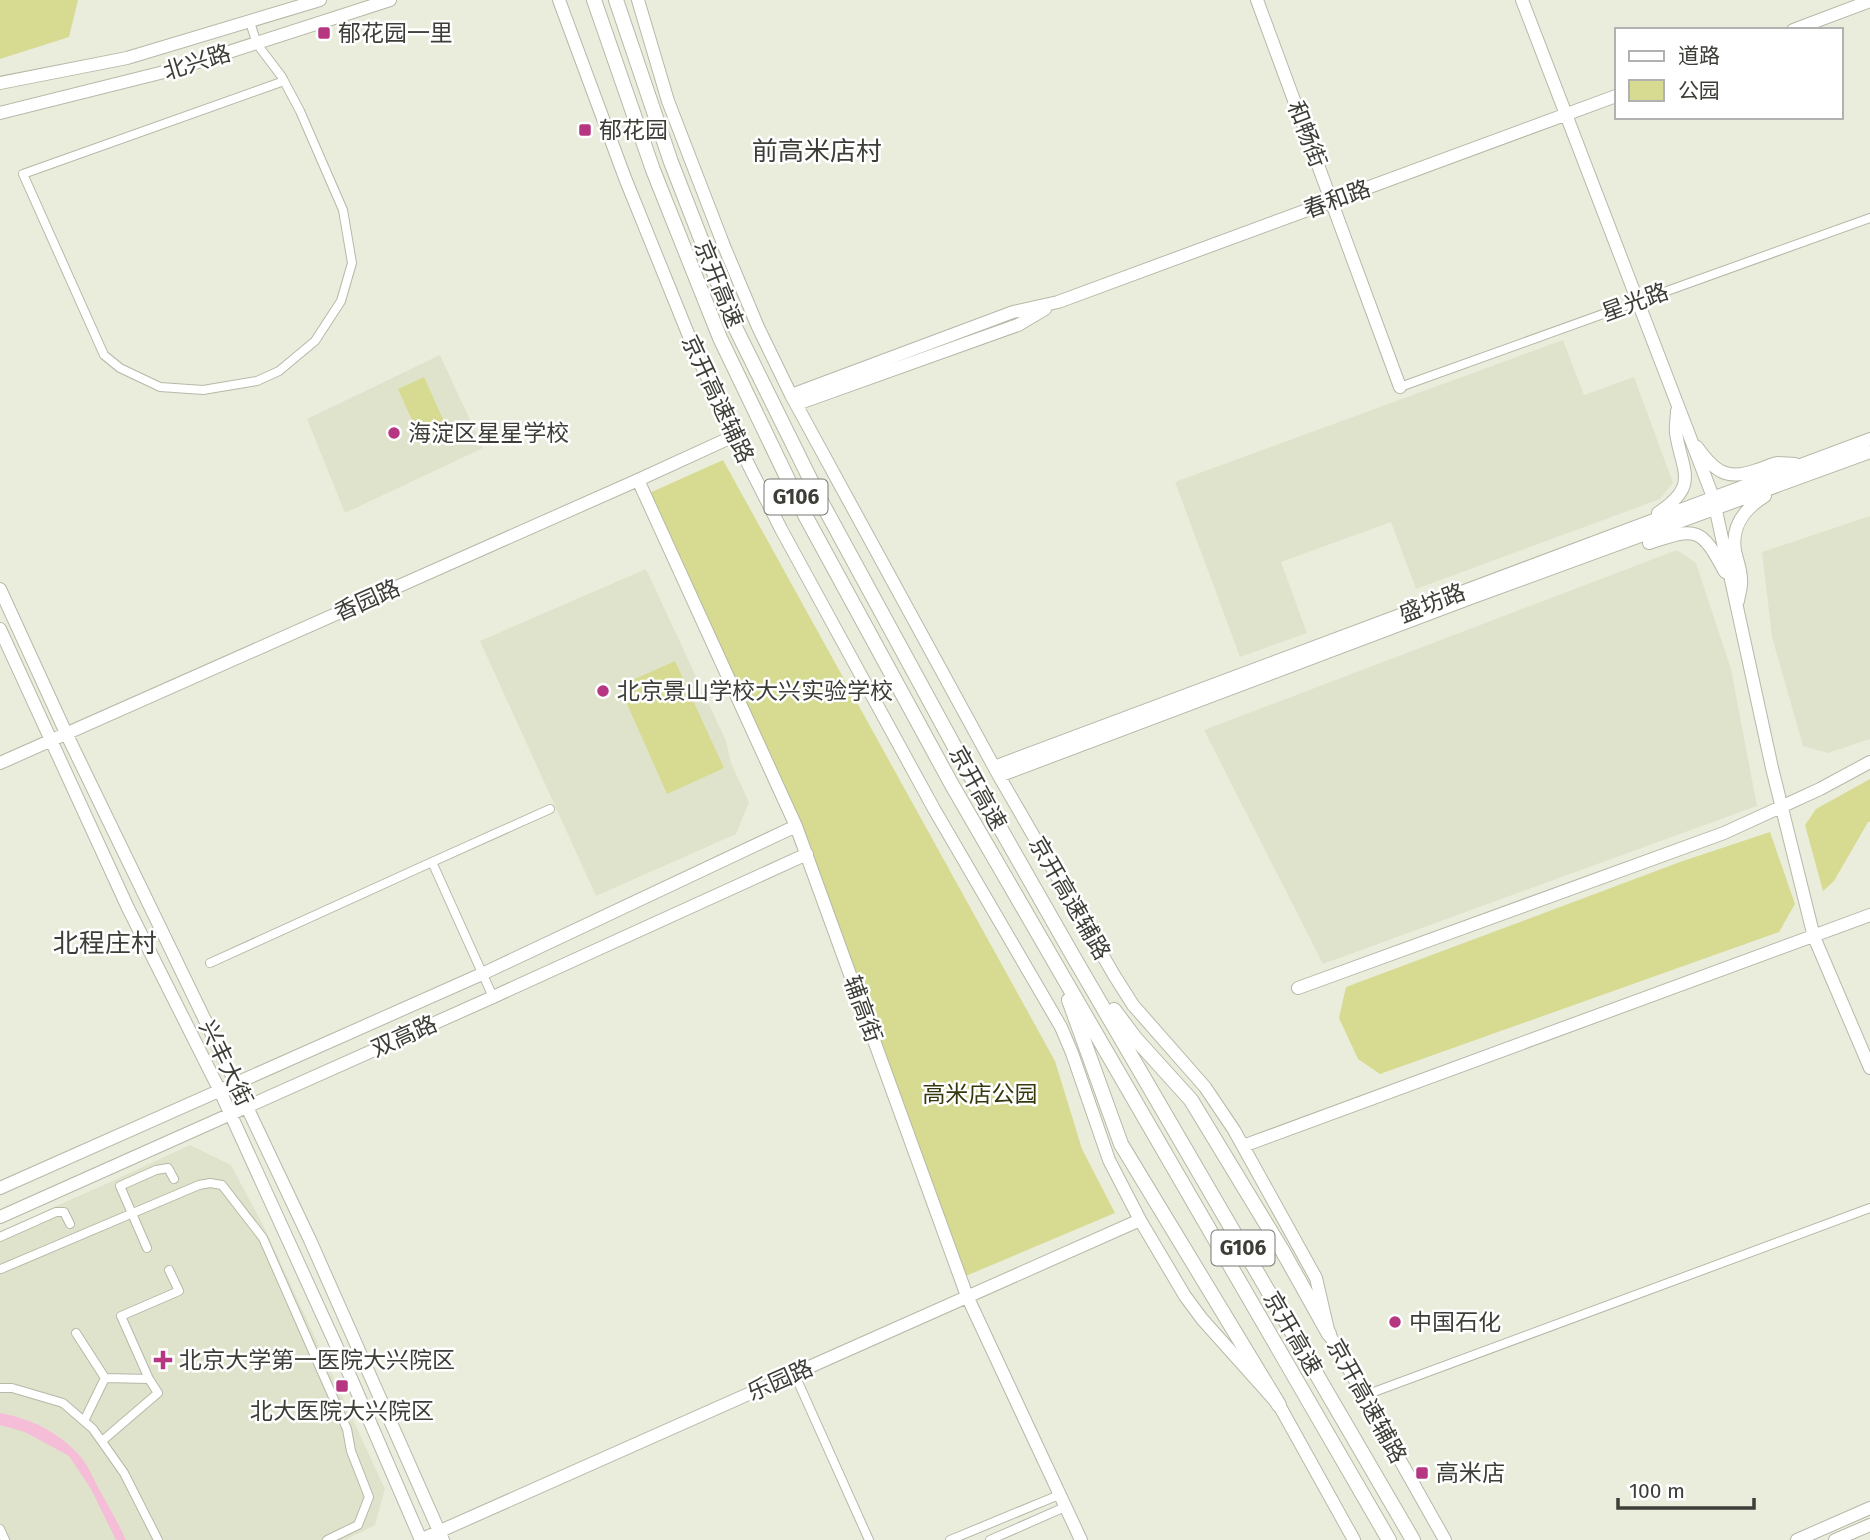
<svg xmlns="http://www.w3.org/2000/svg" width="1870" height="1540" viewBox="0 0 1870 1540" font-family="'Fira Sans','Noto Sans SC',sans-serif">
<style>
.built{fill:#e0e3cb}
.green{fill:#d6db91}
.water{fill:#f5bdd7}
.lines{fill:none;stroke-linecap:round;stroke-linejoin:round}
.street-casing{stroke:#b7b8a8;stroke-width:10}
.secondary-casing{stroke:#b7b8a8;stroke-width:14}
.primary-casing{stroke:#b7b8a8;stroke-width:14}
.highway-casing{stroke:#b7b8a8;stroke-width:16}
.street{stroke:#fff;stroke-width:8}
.secondary{stroke:#fff;stroke-width:12}
.primary{stroke:#fff;stroke-width:12}
.highway{stroke:#fff;stroke-width:14}
.poi-dot{fill:#b63681;stroke:#fff;stroke-width:2.5}
.labels{text-anchor:middle;stroke-width:5;stroke-linejoin:round;paint-order:stroke}
.shield{fill:#fff;stroke:#777873;stroke-width:2}
.shield-label{font-size:21px;font-weight:bold;fill:#3d3e37}
.poi-label{font-size:23px;fill:#3d3e37;stroke:#fff;text-anchor:start}
.street-label{font-size:23px;fill:#3d3e37;stroke:#fff}
.park-label{font-size:23px;fill:#36380e;stroke:#fff}
.quarter-label{font-size:26px;fill:#3d3e37;stroke:#fff}
</style>
<rect width="100%" height="100%" fill="#ebeddc"/>
<path class="built" d="M1563,340L1584,395L1634,377L1673,483L1660,499L1416,589L1391,522L1281,562L1307,633L1240,657L1175,482Z
M440,355L483,448L345,513L307,419Z
M1870,516V739L1828,753L1803,746L1772,637L1762,552Z
M1677,550L1696,563L1731,669L1757,806L1323,964L1204,730Z
M646,569L726,741L731,763L749,802L736,834L596,896L480,641Z
M190,1145L231,1165L265,1229L385,1489L375,1525L345,1540H3L0,1534V1231L108,1183Z"/>
<path class="green" d="M0,0H78L69,37L0,59Z
M424,377L447,428L421,440L398,389Z
M723,460L1055,1061L1082,1149L1115,1213L961,1278L820,889L645,495Z
M675,661L724,768L667,794L619,686Z
M1870,779V822H1868L1834,881L1823,891L1805,825L1816,809Z
M1770,832L1795,904L1779,932L1380,1074L1358,1059L1339,1018L1346,987L1680,862Z"/>
<path class="water" d="M0,1413C32,1419 59,1432 81,1457C89,1467 94,1480 100,1491C109,1507 118,1523 126,1540H116L91,1489L69,1456L25,1432L0,1425Z"/>
<g class="lines">
<g class="street-casing">
<path id="street" d="M250,22L257,44L282,77L284,81L300,111L343,210L352,263L341,301L315,341L279,371L257,381L203,390L160,387L120,368L104,355L23,174L284,81
M1400,387L1870,218
M210,963L432,862
M493,997L432,862L550,809
M0,1237L56,1212H64L70,1224
M147,1248L120,1186L156,1170L168,1168L174,1179
M1,1269L199,1185L210,1183L222,1185L263,1238L347,1429L351,1451L369,1497L358,1525L327,1540
M76,1333L105,1378L84,1421
M794,1373L869,1540
M105,1378L149,1379L121,1316L179,1291L169,1270
M0,1388H12L63,1403L93,1429L124,1473L158,1540
M1363,1396L1870,1208
M102,1441L158,1393L149,1379
M0,1529L5,1540
M950,1540L1059,1495
M990,1540L1065,1507"/>
</g>
<g class="secondary-casing">
<path id="secondary" d="M559,0L625,178L695,351L734,436L781,529L934,809L1061,1027L1072,1053L1109,1160L1140,1220L1185,1296L1202,1319L1279,1405L1354,1540
M638,0L668,101L724,246L758,327L791,395L999,776L1114,975L1133,1005L1205,1087L1234,1130L1316,1278L1329,1334L1445,1540
M1257,0L1400,387
M1522,0L1713,497L1772,768L1814,937L1870,1068
M1793,30L1870,1
M0,83L127,58L320,0
M0,113L176,69L390,0
M791,395L1013,312L1058,302L1616,96
M797,404L1018,325L1045,309
M1697,447C1715,472 1727,481 1757,470C1764,468 1771,464 1778,463C1784,463 1790,464 1795,464
M638,480L796,826L967,1296L1081,1540
M1658,513C1700,485 1682,472 1676,433C1675,426 1677,418 1677,411
M1649,543C1697,527 1701,527 1725,572
M0,589L66,733L236,1084L310,1240L443,1540
M1738,601C1739,594 1742,586 1741,579C1741,570 1737,560 1735,551C1731,526 1744,509 1765,496
M0,629L128,908L220,1091L351,1378L421,1540
M0,763L638,480L734,436
M994,767L1870,439
M999,776L1471,598L1870,452
M1298,988L1724,833L1820,789L1870,762
M1243,1146L1870,915
M0,1188L482,974L796,826
M0,1217L493,997L807,854
M420,1540L1140,1220"/>
</g>
<g class="primary-casing">
<path id="primary" d="M1797,1540L1870,1508
M1835,1540L1870,1525"/>
</g>
<g class="highway-casing">
<path id="highway" d="M594,0L653,170L720,338L806,517L952,785L1389,1540
M616,0L671,162L736,329L823,505L970,775L1073,956L1413,1540
M1069,1000L1121,1144L1279,1405
M1114,1010L1135,1038L1191,1100L1282,1250L1329,1334"/>
</g>
<use href="#street" class="street"/>
<use href="#secondary" class="secondary"/>
<use href="#primary" class="primary"/>
<use href="#highway" class="highway"/>
</g>
<g class="poi-dot">
<rect x="317" y="26" width="14" height="14" rx="3.5"/>
<rect x="578" y="123" width="14" height="14" rx="3.5"/>
<circle cx="394" cy="433" r="7"/>
<circle cx="603" cy="691" r="7"/>
<circle cx="1395" cy="1322" r="7"/>
<path d="M159.5 1349.5h7v7h7v7h-7v7h-7v-7h-7v-7h7z"/>
<rect x="335" y="1379" width="14" height="14" rx="3.5"/>
<rect x="1415" y="1466" width="14" height="14" rx="3.5"/>
</g>
<g class="labels">
<g class="shield">
<rect x="764.5" y="479.5" width="63" height="35" rx="5"/>
<rect x="1211.5" y="1230.5" width="63" height="35" rx="5"/>
</g>
<g class="shield-label">
<text x="796" y="504">G106</text>
<text x="1243" y="1255">G106</text>
</g>
<g class="poi-label">
<text x="338" y="41">郁花园一里</text>
<text x="599" y="138">郁花园</text>
<text x="408" y="441">海淀区星星学校</text>
<text x="617" y="699">北京景山学校大兴实验学校</text>
<text x="1409" y="1330">中国石化</text>
<text x="179" y="1368">北京大学第一医院大兴院区</text>
<text x="342" y="1419" text-anchor="middle">北大医院大兴院区</text>
<text x="1436" y="1481">高米店</text>
</g>
<g class="street-label">
<text transform="translate(197 62) rotate(-17)" y="8">北兴路</text>
<text transform="translate(1307 134) rotate(69)" y="8">和畅街</text>
<text transform="translate(1337 199) rotate(-20)" y="8">春和路</text>
<text transform="translate(719 284) rotate(68)" y="8">京开高速</text>
<text transform="translate(1635 302) rotate(-20)" y="8">星光路</text>
<text transform="translate(718 399) rotate(65)" y="8">京开高速辅路</text>
<text transform="translate(367 600) rotate(-24)" y="8">香园路</text>
<text transform="translate(1432 603) rotate(-21)" y="8">盛坊路</text>
<text transform="translate(978 788) rotate(61)" y="8">京开高速</text>
<text transform="translate(1070 898) rotate(60)" y="8">京开高速辅路</text>
<text transform="translate(863 1009) rotate(70)" y="8">辅高街</text>
<text transform="translate(404 1036) rotate(-24)" y="8">双高路</text>
<text transform="translate(226 1063) rotate(64)" y="8">兴丰大街</text>
<text transform="translate(1293 1333) rotate(60)" y="8">京开高速</text>
<text transform="translate(780 1380) rotate(-24)" y="8">乐园路</text>
<text transform="translate(1367 1401) rotate(61)" y="8">京开高速辅路</text>
</g>
<g class="park-label">
<text x="980" y="1102">高米店公园</text>
</g>
<g class="quarter-label">
<text x="817" y="160">前高米店村</text>
<text x="105" y="952">北程庄村</text>
</g>
</g>
<rect x="1615" y="28" width="228" height="91" fill="#ffffff" stroke="#b1b2af" stroke-width="2"/>
<rect x="1629" y="51" width="35" height="10" fill="#ffffff" stroke="#b1b2af" stroke-width="2"/>
<text x="1678" y="63" font-size="21" fill="#3d3e37">道路</text>
<rect x="1629" y="80" width="35" height="21" fill="#d6db91" stroke="#b1b2af" stroke-width="2"/>
<text x="1678" y="98" font-size="21" fill="#3d3e37">公园</text>
<path d="M1618 1498v10h136v-10" fill="none" stroke="#3d3e37" stroke-width="3.5"/>
<text x="1629" y="1498" font-size="21" fill="#3d3e37" stroke="#ffffff" stroke-width="5" paint-order="stroke">100 m</text>
</svg>
